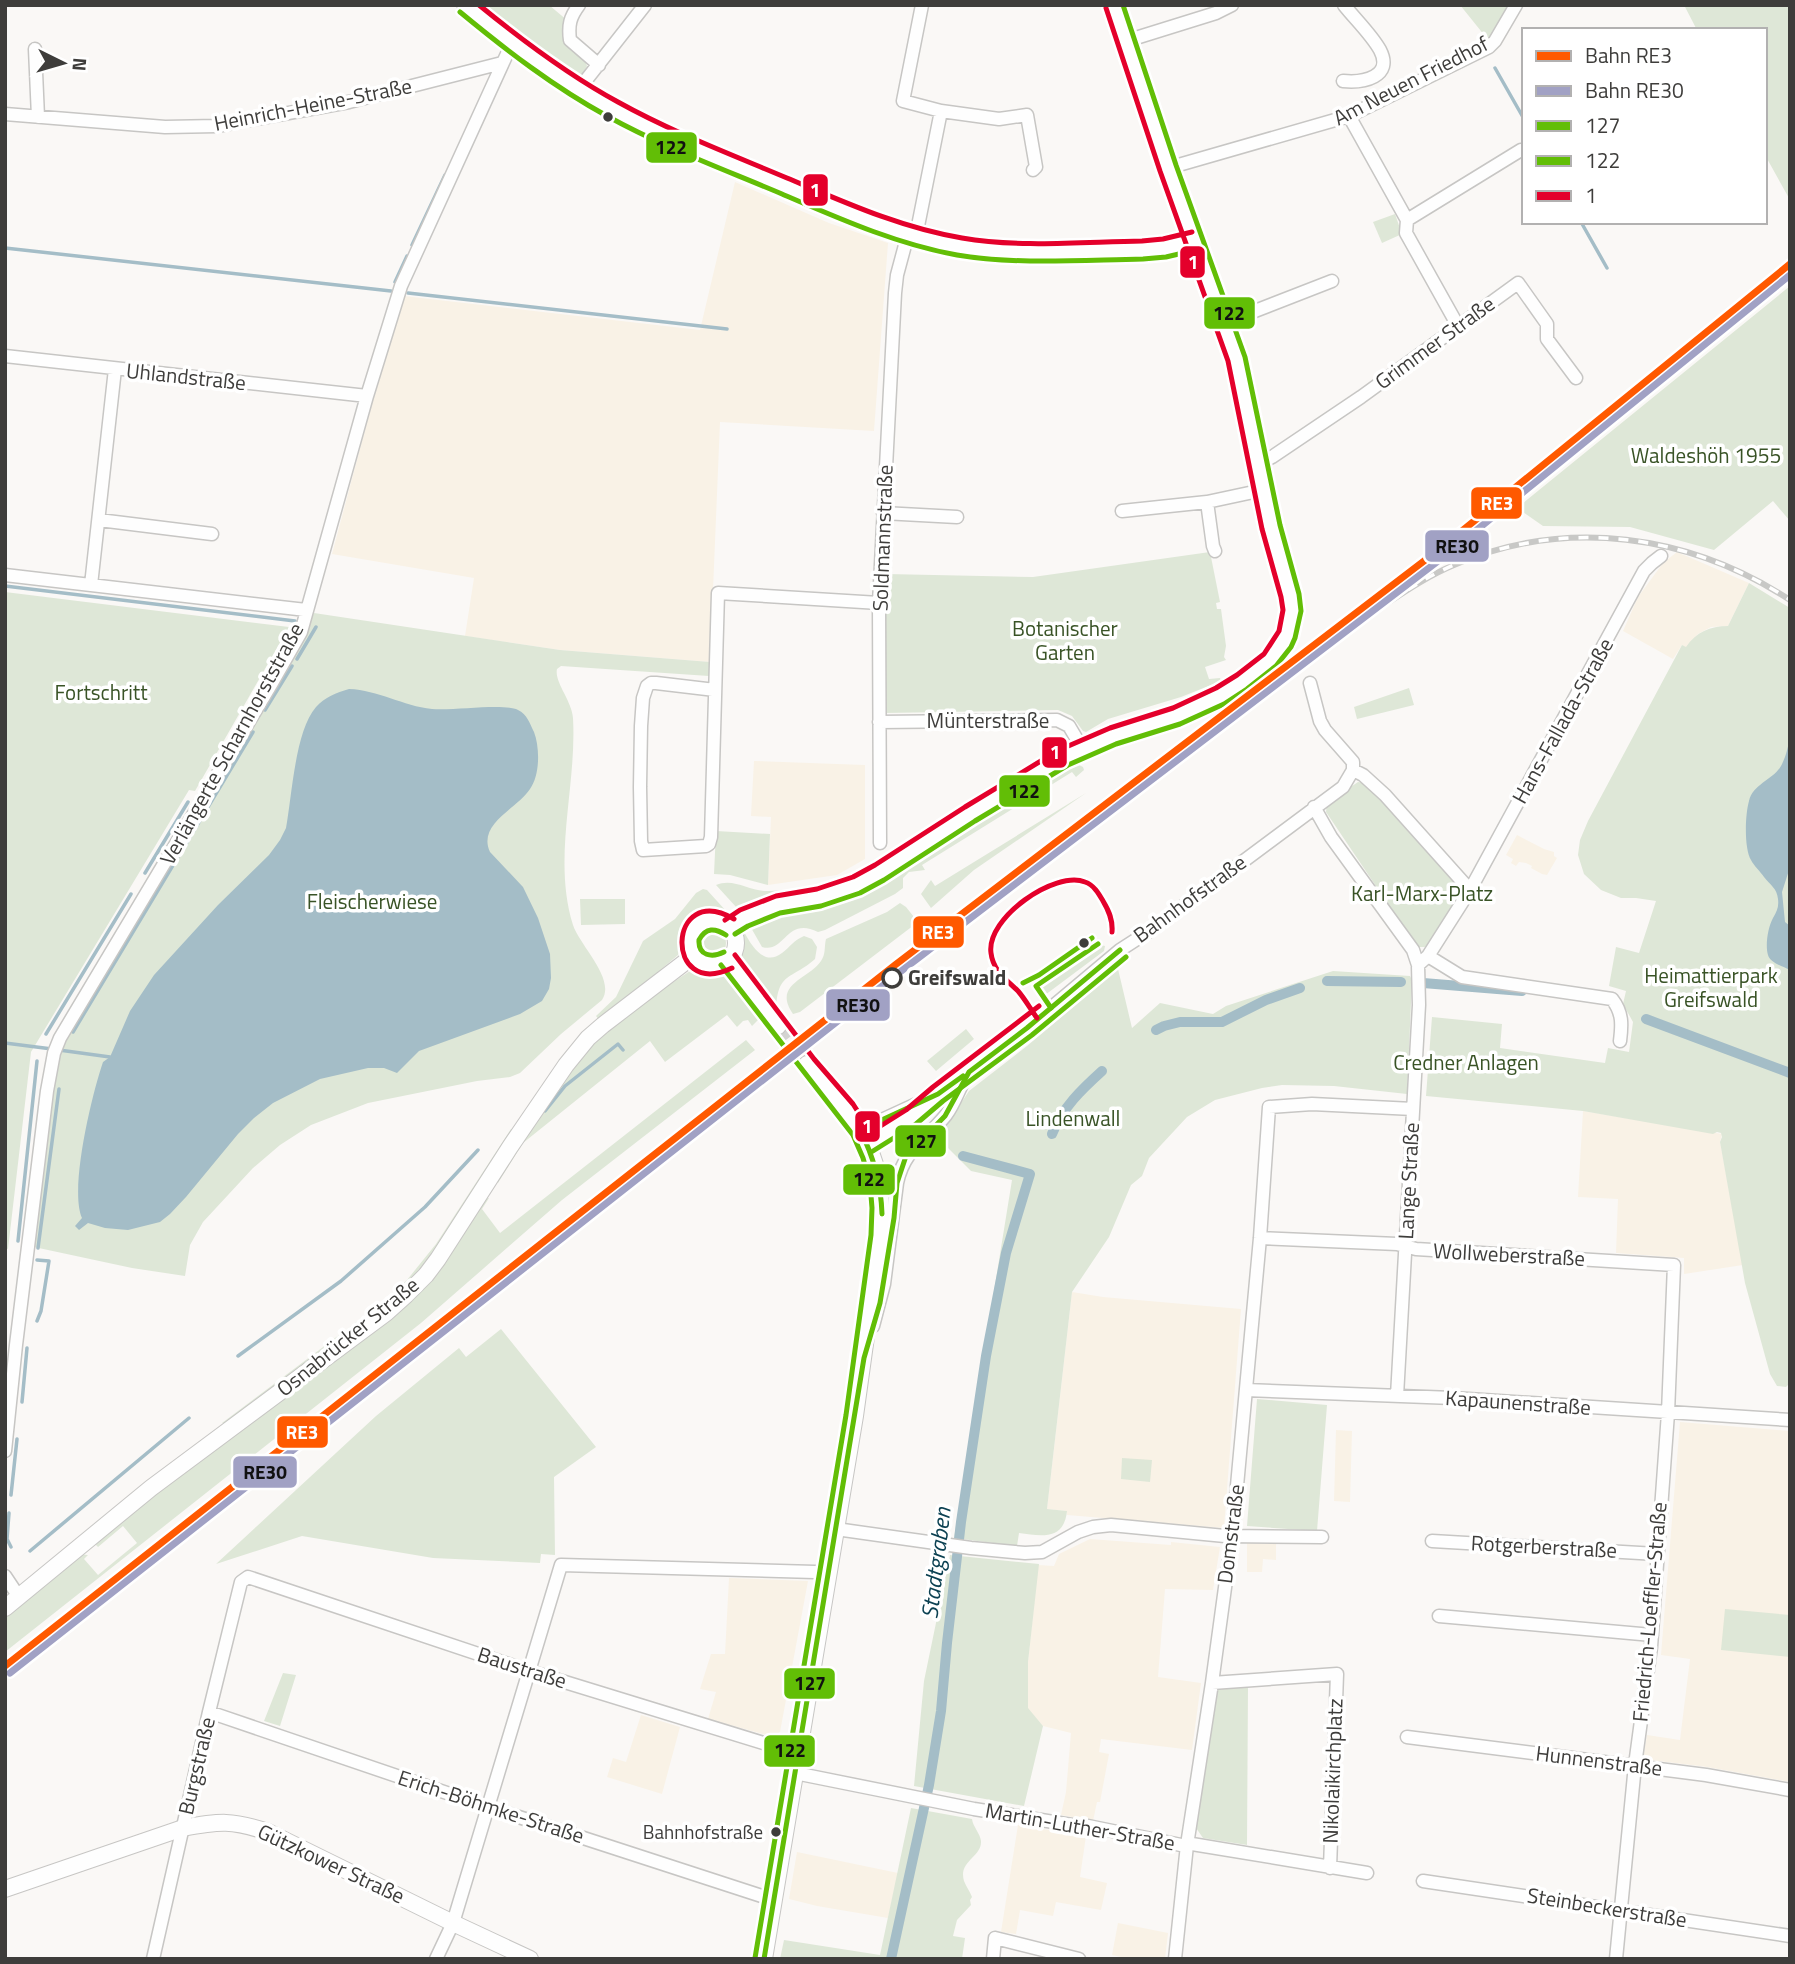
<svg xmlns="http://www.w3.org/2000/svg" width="1795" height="1964" viewBox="0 0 1795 1964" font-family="'Titillium Web',sans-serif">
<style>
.education{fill:#f9f2e6}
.green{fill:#dee7d7}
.water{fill:#a4bdc7}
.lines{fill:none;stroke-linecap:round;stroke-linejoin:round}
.stream{stroke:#a4bdc7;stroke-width:3.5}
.canal{stroke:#a4bdc7;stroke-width:10}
.secondary-tunnel{stroke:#d4d3d1;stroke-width:16;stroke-dasharray:16 8;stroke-linecap:butt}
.street-casing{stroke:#c7c6c4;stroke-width:15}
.secondary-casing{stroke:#c7c6c4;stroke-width:18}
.street{stroke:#fefefe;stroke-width:12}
.secondary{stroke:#fefefe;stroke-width:16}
.rail-casing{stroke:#c8c8c6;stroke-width:6}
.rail{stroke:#fff;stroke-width:3.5;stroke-dasharray:10;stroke-linecap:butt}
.bus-1-casing{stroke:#fff;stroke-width:10}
.bus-2-casing{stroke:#fff;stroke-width:10}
.bus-3-casing{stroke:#fff;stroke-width:10}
.bus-1{stroke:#62be06;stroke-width:5}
.bus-2{stroke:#62be06;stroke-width:5}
.bus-3{stroke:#e4002b;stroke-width:5}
.rail-1-casing{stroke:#fff;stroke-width:12}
.rail-2-casing{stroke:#fff;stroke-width:12}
.rail-1{stroke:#ff5900;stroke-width:7}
.rail-2{stroke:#a1a1c4;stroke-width:7}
.bus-dot{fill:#3e3d3b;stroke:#fff;stroke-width:2.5}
.stop-dot{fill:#fff;stroke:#3e3d3b;stroke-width:3.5}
.labels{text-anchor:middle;stroke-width:7;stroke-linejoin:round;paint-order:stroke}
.bus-label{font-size:19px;fill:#3e3d3b;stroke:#fff;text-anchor:end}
.street-label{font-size:21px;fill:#3e3d3b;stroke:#fff}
.park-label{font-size:21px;fill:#395326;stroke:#fff}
.stop-label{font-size:21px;font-weight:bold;fill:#3e3d3b;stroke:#fff;text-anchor:start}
.water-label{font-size:23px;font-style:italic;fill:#0c4152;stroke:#fff}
.line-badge{stroke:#fff;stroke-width:2.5}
.badge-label{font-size:19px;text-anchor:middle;font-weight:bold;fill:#fff}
.pale-badge-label{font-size:19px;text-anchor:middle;font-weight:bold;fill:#111}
</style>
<rect width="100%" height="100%" fill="#faf8f6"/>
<path class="education" d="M735,182L829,223L888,243L874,431L720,422L710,662L560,650L465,636L474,578L332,554L374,396L404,296L700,330Z
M1677,552L1749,583L1728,626L1711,627L1698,634L1686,648L1682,645L1673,659L1623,631L1638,597L1663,563Z
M754,761L865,765V859L837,875L768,885L771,817L751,816Z
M1517,835L1544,849L1554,852V856L1557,858L1547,875L1542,874L1531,868L1532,866L1526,863L1519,862L1516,866L1511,863L1513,859L1506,855Z
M1583,1111L1722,1134L1720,1142L1743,1265L1684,1274V1258L1616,1253L1618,1199L1578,1197Z
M1072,1292L1103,1297L1241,1309L1224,1528L1067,1515L1066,1511L1047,1509Z
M1680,1422L1790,1431V1782L1707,1767L1643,1759L1647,1735L1680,1740L1690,1659L1661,1655Z
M1336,1430L1352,1431L1350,1502L1334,1501Z
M1090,1539L1171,1545V1542L1220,1547L1213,1590L1165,1589L1158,1677L1201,1683L1192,1750L1101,1739L1099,1752L1109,1754L1100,1802H1097L1093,1821L1061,1815L1066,1792L1071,1733L1043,1726L1028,1709V1662L1038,1565L1054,1566L1059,1554Z
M1247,1543L1276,1544V1560L1263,1559L1262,1572H1247Z
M729,1578L808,1581L780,1732L774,1737L708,1719L716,1692L700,1689L711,1654H725Z
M641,1715L680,1727L662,1794L607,1777L613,1758L626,1762Z
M1018,1825L1086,1836L1080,1877L1107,1883L1101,1910L1056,1902L1053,1916L1020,1910L1016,1934L1001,1932Z
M797,1852L898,1873L888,1918L817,1906L789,1899Z
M1118,1923L1168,1933L1165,1959H1130L1112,1955Z"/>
<path class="green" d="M484,5H549L568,21L585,61L587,66L581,78L519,35Z
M1460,5H1510L1489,41Z
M1684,5H1790V200L1765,155V30H1697Z
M1395,214L1402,234L1382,243L1373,222Z
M1790,286V521L1773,501L1714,550L1630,527L1543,526L1517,508Z
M1210,552L1220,602L1216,603L1217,609H1221L1226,646L1224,657L1226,660L1205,667L1209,679L1220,678L1221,681L1181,697L1108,719L1086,732L1083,731L1072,716L1058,710L884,713L886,574L1033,577Z
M1749,583L1790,608V1383L1786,1387L1777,1386L1770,1374L1745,1283L1720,1142L1722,1137L1721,1133L1717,1132L1713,1134L1583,1111L1426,1096L1432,1017L1502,1024L1500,1048L1605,1063L1608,1048L1629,1052L1633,1022L1623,1004L1626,991L1609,986L1616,947L1639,953L1656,901L1636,898H1621L1601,890L1584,874L1578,855L1580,840L1588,821L1682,645L1686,647C1696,632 1710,626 1728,626Z
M5,592L289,627L195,791L189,790L31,1052L8,1249L5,1248Z
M314,613L560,650L710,662L709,676L561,666L557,669C554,682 572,701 573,718C577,786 552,858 573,925C580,946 616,979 602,1000L561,1034L520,1073L510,1077L477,1081L368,1103L311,1125L280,1145L253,1168L203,1222L190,1245L185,1276L132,1268L34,1247L55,1080L64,1040L290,659Z
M1409,688L1414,705L1357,719L1354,707Z
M1079,765L1083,767L1084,770L1076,777L1072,772L922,865L925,870L909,872L903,878V888L895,894L825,930L818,932C786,916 785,954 762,947L750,926C776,914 802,909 831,906V904L848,899L872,889L1008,804L1074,766Z
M1358,782L1366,783L1465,891L1430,944L1425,947H1417L1326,812L1327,803Z
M1086,793L974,870L931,908L921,894L931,880L935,886Z
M716,831L770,834L768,885L730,875L714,874Z
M914,846L844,886L776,895L737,908L716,885C734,877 750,892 769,891C793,890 827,886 850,877C873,869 891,853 914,846Z
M703,889L707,890L727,912L724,916L718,912H710L693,918L683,936L678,955L600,1021L596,1016L616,997L643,941L675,919L696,893Z
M580,899H625V924L581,925Z
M900,903L906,907L918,922L800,1012L793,1014C772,984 809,979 821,961C826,954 824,947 826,939L887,912Z
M700 943a13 13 0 1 1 26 0a13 13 0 1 1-26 0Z
M744,932C752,946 764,967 782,953C790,947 794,940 804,936L812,939L817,947L815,959C790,981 777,971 776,1013L741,963L739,956Z
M1100,945L1105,946L1104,951L1045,995L1040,994L1041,988Z
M1118,969L1132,1028L1160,1003L1213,1014L1226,1006L1333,971L1410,976L1412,980L1407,1094L1334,1086L1282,1085L1262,1088L1215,1100L1187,1117L1149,1158L1142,1176L1131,1185L1109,1237L1072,1292L1047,1509L1067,1511C1064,1541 1041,1536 1019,1533L1017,1546L954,1538L1012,1180L971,1171L935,1135L957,1109L969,1091L1027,1046Z
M694,970L714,972L724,976L761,1017L752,1026L748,1020L743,1021L737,1027L727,1015L665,1062L650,1041L523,1143L498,1183V1178C527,1133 559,1074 599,1038C626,1013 658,992 690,971Z
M966,1029L974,1039L936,1071L927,1061Z
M746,1040L755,1050L562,1200L421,1323L5,1652V1614L77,1554L88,1555L84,1559L98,1575L137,1543L123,1526L98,1547L96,1545L98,1538L386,1320L483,1199L489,1198L482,1209L500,1233Z
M511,1129L516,1130L433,1257L399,1294L228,1425L222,1423L375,1308L407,1280L436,1244Z
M501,1329L596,1447L554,1477L555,1555L541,1554L540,1563L433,1558L302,1536L216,1564L376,1416L459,1348L466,1357Z
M1257,1399L1327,1405L1317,1531L1247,1526Z
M1122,1458L1152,1460L1150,1482L1121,1479Z
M950,1555L1039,1564L1028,1662V1708L1043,1726L1024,1806L914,1786L924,1681Z
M1725,1609L1790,1615V1657L1721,1650Z
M283,1673L296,1675L280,1726L264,1721Z
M1248,1687L1247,1845L1203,1838L1194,1825L1210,1721L1218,1689Z
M911,1808L972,1819C973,1827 980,1833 981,1841C982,1857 958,1861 964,1881C966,1886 970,1892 972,1897L970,1900L971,1905L957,1920L953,1936L965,1938L962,1959H780L784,1940L880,1955Z"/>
<path class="water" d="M349,689C378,690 403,706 432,709C453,711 504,703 518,710C527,714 530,724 534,732C540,748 540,775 530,789C517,809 477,824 490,852L523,887L538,918L550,954L551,978L549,989L542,1001L520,1014L419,1051L397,1073L384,1068H368L320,1079L273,1103L254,1118L238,1134L186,1197L170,1214L160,1222L128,1230L105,1228L88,1223L79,1230L75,1226L82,1218C69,1189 92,1094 103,1062L110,1057L130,1011L154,975L218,905L269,855L280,840L286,828C292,796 295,731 316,707C325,697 336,693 349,689Z
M1790,735V867L1782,892L1785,922L1790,926V970C1783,966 1770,963 1768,955C1765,945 1768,927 1773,918C1777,911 1779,907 1778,899C1777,888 1770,885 1764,877C1760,871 1754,866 1751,860C1744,848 1745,815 1749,801C1753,784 1773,780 1781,766C1786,757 1789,744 1790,735Z"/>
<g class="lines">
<path class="stream" d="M1495,68L1524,119
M1581,222L1607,268
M412,245L445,175
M5,248L391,291
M395,282L407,256
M408,293L727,329
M5,586L295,621
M297,659L316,627
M265,710L292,666
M145,873L188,802
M73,1032L253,732
M46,1034L131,894
M5,1043L52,1049
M59,1050L110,1057
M545,1111L565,1086L618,1044L623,1050
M18,1241L37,1061
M38,1248L59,1089
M37,1260L49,1261L41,1311L37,1321
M238,1356L341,1281L425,1207L478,1150
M22,1402L27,1348
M11,1495L17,1439
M9,1513L7,1539L11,1547
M30,1551L189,1418"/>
<path class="canal" d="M1327,981L1401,982
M1423,983L1522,991
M1646,1019L1790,1073
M1156,1030L1164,1026L1180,1022H1222L1266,1000L1300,988
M1052,1134C1063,1107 1081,1090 1102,1071
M891,1959L929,1785L941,1711L947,1643L961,1522L986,1356L1006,1253L1030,1174L963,1156"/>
<path class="secondary-tunnel" d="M778,1026L807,1064"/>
<g class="street-casing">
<path id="street" d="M579,5C570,17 568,25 570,40L599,65
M1126,41L1216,13L1232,5
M35,49L38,117
M1343,81C1363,83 1394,77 1380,50C1371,34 1355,19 1344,5
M579,89L645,5
M941,111L999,119L1027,115L1036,167L1033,170
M5,114L165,127L217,126L349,102L502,63
M1349,116L1407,220L1406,233L1458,326
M1168,168L1349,116L1489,47L1495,41L1516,5
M1407,220L1521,150
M916,236L941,111L903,101L922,5
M1224,323L1332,281
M5,356L367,396
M1258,464L1272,457L1361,397L1518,283L1547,324V339L1576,378
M1122,511L1207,502
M883,513L957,517
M99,520L212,534
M1215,551L1213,546L1207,502L1263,490
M5,575L306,610
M91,585L115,369
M715,690L656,683H651L647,686L643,698L641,726L640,787L641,841L643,850L706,846L709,844L711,837L718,593L879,603
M879,722L1057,720L1069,726L1082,748
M1353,770L1363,775L1385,795L1470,890
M1314,807L1331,837L1413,950L1418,965L1419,1005L1397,1396
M880,843L879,603L895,293L897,275L908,234
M1428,956L1462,977L1612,999C1623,1013 1622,1025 1620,1041
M1418,965L1428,956L1470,890L1644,571L1652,563L1661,556
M860,1130L925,1100
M868,1144L911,1117L938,1094L1027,1028L1120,950L1151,930L1343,787L1353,770V762L1325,730L1320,721L1310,683
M1260,1238L1397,1244L1416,1249L1674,1265L1668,1413L1651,1647L1635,1765L1616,1959
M873,1326L884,1284L897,1183C904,1149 926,1140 946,1115C955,1103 959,1088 967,1075
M1246,1390L1453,1398L1790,1420
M5,1451L16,1345L47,1091L54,1053L60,1038L272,683L301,632L367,396L401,286L512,43
M836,1529L971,1548L1025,1553L1042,1552L1078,1532L1093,1527L1111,1525L1225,1536L1322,1537
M1432,1541L1657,1554
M5,1576L19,1597
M1439,1616L1652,1635
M1212,1683L1337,1674L1330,1868
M209,1712L488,1807L774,1900
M1407,1737L1706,1775L1790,1790
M795,1773L974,1809L1078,1826H1088L1181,1845L1192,1844L1367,1873
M1423,1881L1790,1936
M153,1959L209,1712L241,1582L248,1577L529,1671L783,1749L799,1752
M436,1959L453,1923L561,1565L815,1572L828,1574
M993,1959L995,1938L1079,1959
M1175,1959L1187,1845L1212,1683L1233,1529L1260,1238L1269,1107L1312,1104L1413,1109"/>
</g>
<g class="secondary-casing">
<path id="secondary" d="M465,5C512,43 559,80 612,109C666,139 725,161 782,185C839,209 895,235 957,246C1014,257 1084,250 1142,250L1164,248L1194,241
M690 943a23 23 0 1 1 46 0a23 23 0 1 1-46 0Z
M730,927L744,918L778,904L819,898L856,885L879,873L970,814L1064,757L1113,736L1176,716L1220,696L1242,682L1270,660L1283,643L1287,634L1292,610L1290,595L1271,527L1236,359L1168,168L1114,5
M728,960L778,1026
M5,1608L151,1488L386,1313L406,1295L426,1275L438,1259L510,1147L566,1065L588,1038L603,1025L693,956
M5,1889L183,1828C220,1821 232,1820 268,1832L453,1923L530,1959
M764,1959L855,1416L880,1236C887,1151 859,1124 807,1064"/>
</g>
<use href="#street" class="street"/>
<use href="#secondary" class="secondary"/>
<g class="rail-casing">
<path id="rail" d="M1358,622C1389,603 1420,579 1454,565C1566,517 1689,534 1790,600"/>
</g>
<use href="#rail" class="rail"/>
<g class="bus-1-casing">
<path id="bus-1" d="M1023,983L1039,975L1092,938
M860,1130C874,1157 881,1184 882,1214
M860,1130L938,1094L963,1076
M764,1959L864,1358L880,1303L894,1218L897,1183L906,1156L945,1116L969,1072L1027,1028L1120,950"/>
</g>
<g class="bus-2-casing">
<path id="bus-2" d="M460,12C506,50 554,87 607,116C663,147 723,169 782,194C838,218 896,244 957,255C1018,265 1081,260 1143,259L1166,257L1196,250
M735,934L748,926L780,913L821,906L860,893L884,880L975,821L1068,765L1116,744L1180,724L1224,704L1247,689L1276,666L1291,647L1295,638L1301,611L1299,594L1280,525L1245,357L1176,165L1123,5
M724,952C712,958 698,956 699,940C706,927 715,928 726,935
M721,965L853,1135L863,1158L870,1183L872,1208L871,1235L846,1415L755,1958
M1051,1008L1036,986L1098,944
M873,1151L916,1124L943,1101L1032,1035L1126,957"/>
</g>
<g class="bus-3-casing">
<path id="bus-3" d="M479,5C523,41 568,75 618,102C672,132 730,154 787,178C844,202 901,228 962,238C1021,248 1082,242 1142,241L1163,239L1192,232
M725,920L740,910L776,896L817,889L853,877L875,865L965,807L1059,750L1110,728L1173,708L1216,688L1237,675L1264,654L1279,631L1283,610L1281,597L1262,529L1228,361L1160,171L1106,8
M735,955L814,1059L853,1104L871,1132L906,1110L933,1087L1039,1006
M732,968C663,1001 667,880 734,919
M1037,1018C1031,1010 1025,999 1018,991C1007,980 993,971 991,953C986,918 1055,870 1085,882C1094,885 1099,894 1103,901C1109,911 1113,920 1112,932"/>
</g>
<use href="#bus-1" class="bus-1"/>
<use href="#bus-2" class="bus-2"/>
<use href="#bus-3" class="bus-3"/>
<g class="rail-1-casing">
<path id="rail-1" d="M5,1666L895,965L1441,548L1790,264"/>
</g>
<g class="rail-2-casing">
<path id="rail-2" d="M10,1673L900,972L1446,555L1790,275"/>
</g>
<use href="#rail-1" class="rail-1"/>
<use href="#rail-2" class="rail-2"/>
</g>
<g class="bus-dot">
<circle cx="608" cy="117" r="6"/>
<circle cx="1084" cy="943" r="6"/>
<circle cx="776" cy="1832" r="6"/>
</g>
<circle class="stop-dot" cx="892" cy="978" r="9"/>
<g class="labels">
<g class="bus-label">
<text x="763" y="1839">Bahnhofstraße</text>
</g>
<g class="street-label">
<text transform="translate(1411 81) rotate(-27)" y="7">Am Neuen Friedhof</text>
<text transform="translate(313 105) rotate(-11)" y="7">Heinrich-Heine-Straße</text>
<text transform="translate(1435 343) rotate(-36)" y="7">Grimmer Straße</text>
<text transform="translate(186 377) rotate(6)" y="7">Uhlandstraße</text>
<text transform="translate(883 538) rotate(-88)" y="7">Soldmannstraße</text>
<text x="988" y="728">Münterstraße</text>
<text transform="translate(1563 721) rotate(-61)" y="7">Hans-Fallada-Straße</text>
<text transform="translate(232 744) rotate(-61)" y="7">Verlängerte Scharnhorststraße</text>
<text transform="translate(1190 899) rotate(-36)" y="7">Bahnhofstraße</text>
<text transform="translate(1409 1181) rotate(-87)" y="7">Lange Straße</text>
<text transform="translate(1509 1255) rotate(3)" y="7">Wollweberstraße</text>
<text transform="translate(348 1337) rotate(-39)" y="7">Osnabrücker Straße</text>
<text transform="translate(1518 1403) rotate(4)" y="7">Kapaunenstraße</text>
<text transform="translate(1231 1534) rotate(-83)" y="7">Domstraße</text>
<text transform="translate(1544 1547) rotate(3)" y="7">Rotgerberstraße</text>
<text transform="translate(1650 1612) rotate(-85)" y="7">Friedrich-Loeffler-Straße</text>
<text transform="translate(522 1668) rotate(18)" y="7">Baustraße</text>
<text transform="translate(1599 1761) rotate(7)" y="7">Hunnenstraße</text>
<text transform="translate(197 1766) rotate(-77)" y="7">Burgstraße</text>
<text transform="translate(1333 1771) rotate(-88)" y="7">Nikolaikirchplatz</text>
<text transform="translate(491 1807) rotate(18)" y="7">Erich-Böhmke-Straße</text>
<text transform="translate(1080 1827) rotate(10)" y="7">Martin-Luther-Straße</text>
<text transform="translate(331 1864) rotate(25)" y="7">Gützkower Straße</text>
<text transform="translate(1607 1908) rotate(9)" y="7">Steinbeckerstraße</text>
</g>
<g class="park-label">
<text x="1706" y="463">Waldeshöh 1955</text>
<text x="1065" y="636">Botanischer<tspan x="1065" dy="24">Garten</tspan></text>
<text x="101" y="700">Fortschritt</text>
<text x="1422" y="901">Karl-Marx-Platz</text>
<text x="372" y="909">Fleischerwiese</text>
<text x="1711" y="983">Heimattierpark<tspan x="1711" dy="24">Greifswald</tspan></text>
<text x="1466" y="1070">Credner Anlagen</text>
<text x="1073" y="1126">Lindenwall</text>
</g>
<g class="stop-label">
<text x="908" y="985">Greifswald</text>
</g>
<g class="water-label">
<text transform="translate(936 1563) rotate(-83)" y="8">Stadtgraben</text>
</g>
</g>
<g class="line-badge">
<rect x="645" y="131" width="53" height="33" rx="7" fill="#62be06"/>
<rect x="802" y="173" width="27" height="34" rx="7" fill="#e4002b"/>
<rect x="1179" y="245" width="27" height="34" rx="7" fill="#e4002b"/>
<rect x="1203" y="296" width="53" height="34" rx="7" fill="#62be06"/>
<rect x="1470" y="486" width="53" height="34" rx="7" fill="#ff5900"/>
<rect x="1424" y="529" width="66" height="34" rx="7" fill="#a1a1c4"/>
<rect x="1041" y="736" width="27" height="33" rx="7" fill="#e4002b"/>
<rect x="998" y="774" width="53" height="34" rx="7" fill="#62be06"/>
<rect x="912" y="915" width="53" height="34" rx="7" fill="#ff5900"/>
<rect x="825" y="988" width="66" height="34" rx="7" fill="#a1a1c4"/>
<rect x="854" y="1110" width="27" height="33" rx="7" fill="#e4002b"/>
<rect x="894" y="1124" width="53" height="34" rx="7" fill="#62be06"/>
<rect x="842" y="1163" width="54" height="33" rx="7" fill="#62be06"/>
<rect x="276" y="1415" width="53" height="34" rx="7" fill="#ff5900"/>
<rect x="232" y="1455" width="66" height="34" rx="7" fill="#a1a1c4"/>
<rect x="783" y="1667" width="53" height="33" rx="7" fill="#62be06"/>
<rect x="763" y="1734" width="53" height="34" rx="7" fill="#62be06"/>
</g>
<g class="badge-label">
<text x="815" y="197">1</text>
<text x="1193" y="269">1</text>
<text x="1497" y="510">RE3</text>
<text x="1055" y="759">1</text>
<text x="938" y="939">RE3</text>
<text x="867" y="1133">1</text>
<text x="302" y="1439">RE3</text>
</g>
<g class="pale-badge-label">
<text x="671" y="154">122</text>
<text x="1229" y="320">122</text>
<text x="1457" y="553">RE30</text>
<text x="1024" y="798">122</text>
<text x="858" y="1012">RE30</text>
<text x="921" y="1148">127</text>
<text x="869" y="1186">122</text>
<text x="265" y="1479">RE30</text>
<text x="810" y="1690">127</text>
<text x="790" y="1757">122</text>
</g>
<rect width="1795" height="1964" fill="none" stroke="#3e3d3b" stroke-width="14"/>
<rect x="1522" y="28" width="245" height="196" fill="#ffffff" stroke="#b2b1b1" stroke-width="2"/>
<rect x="1536" y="51" width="35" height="10" fill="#ff5900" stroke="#b2b1b1" stroke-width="2"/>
<text x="1585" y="63" font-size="21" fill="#3e3d3b">Bahn RE3</text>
<rect x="1536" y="86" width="35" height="10" fill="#a1a1c4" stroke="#b2b1b1" stroke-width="2"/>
<text x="1585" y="98" font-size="21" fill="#3e3d3b">Bahn RE30</text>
<rect x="1536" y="121" width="35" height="10" fill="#62be06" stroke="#b2b1b1" stroke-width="2"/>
<text x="1585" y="133" font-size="21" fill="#3e3d3b">127</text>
<rect x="1536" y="156" width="35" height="10" fill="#62be06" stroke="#b2b1b1" stroke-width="2"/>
<text x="1585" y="168" font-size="21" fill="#3e3d3b">122</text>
<rect x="1536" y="191" width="35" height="10" fill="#e4002b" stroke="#b2b1b1" stroke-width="2"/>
<text x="1585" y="203" font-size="21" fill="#3e3d3b">1</text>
<g transform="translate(63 63) rotate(95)" stroke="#ffffff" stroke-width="5" paint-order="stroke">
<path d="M0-5L12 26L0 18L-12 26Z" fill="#3e3d3b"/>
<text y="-10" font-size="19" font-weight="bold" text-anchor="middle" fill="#3e3d3b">N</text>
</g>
</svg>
